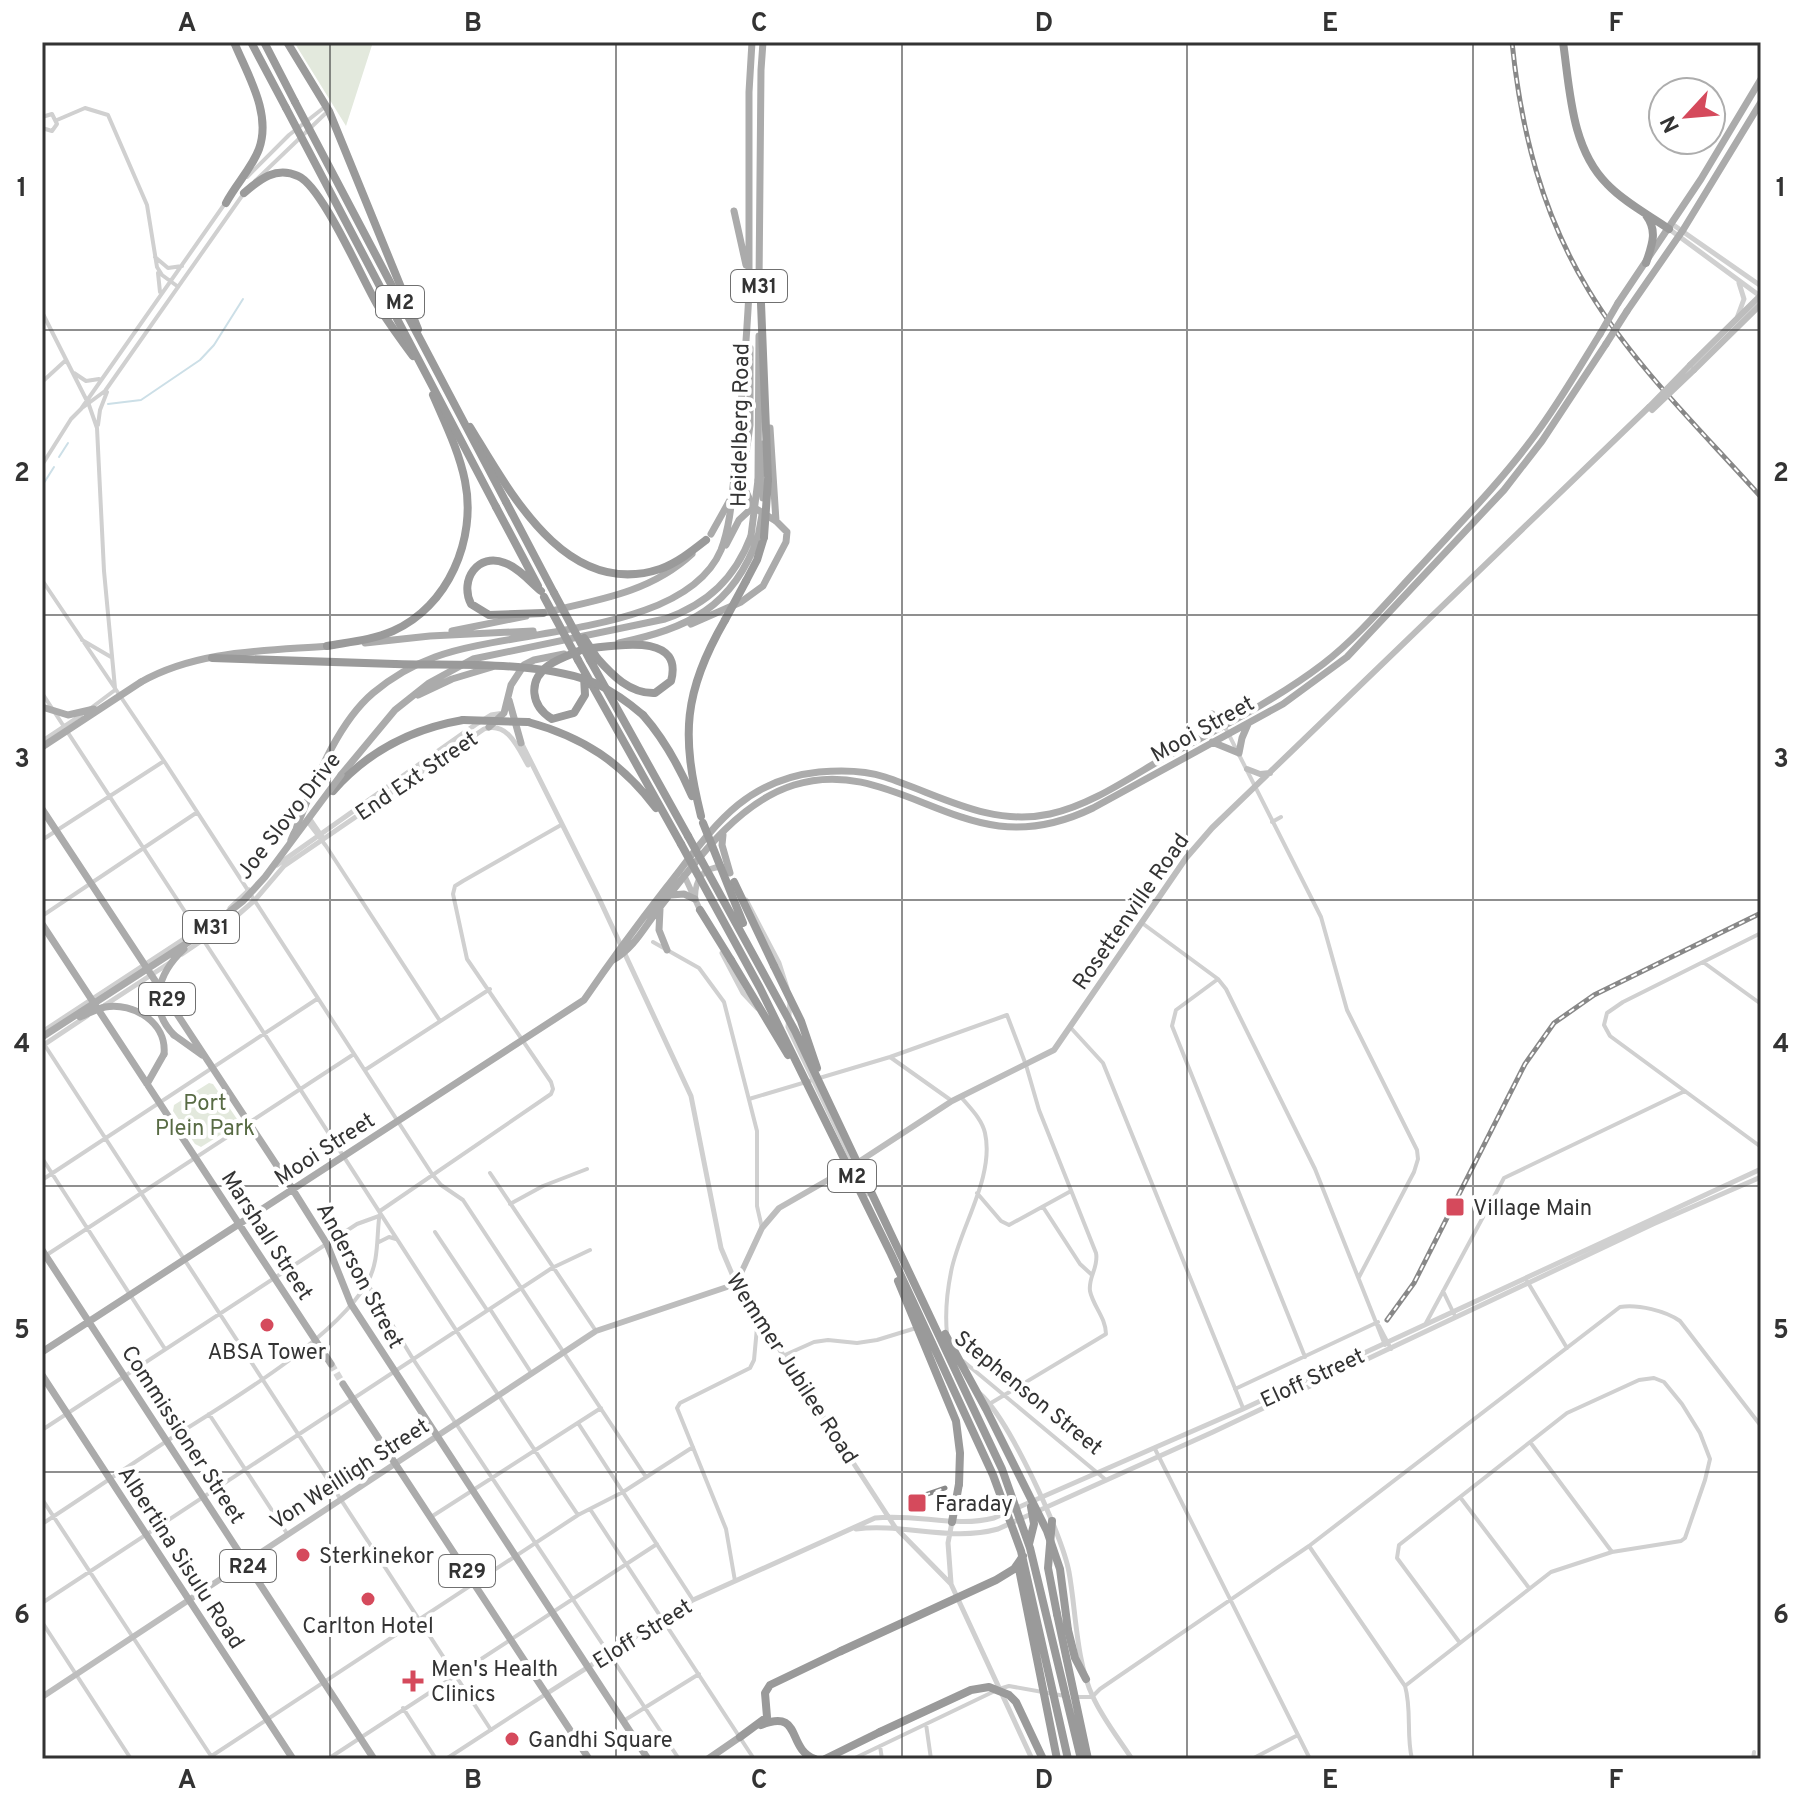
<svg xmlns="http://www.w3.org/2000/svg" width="1803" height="1801" viewBox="0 0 1803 1801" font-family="Overpass,sans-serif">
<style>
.green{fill:#e3e9dd}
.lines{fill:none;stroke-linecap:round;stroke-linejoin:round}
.stream{stroke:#ccdfe7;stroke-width:2}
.primary-tunnel{stroke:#d6d6d6;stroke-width:7;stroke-dasharray:7 3.5;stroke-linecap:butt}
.minor{stroke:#d0d0d0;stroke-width:4}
.tertiary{stroke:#d0d0d0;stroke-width:5}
.secondary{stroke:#bdbdbd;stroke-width:6}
.primary{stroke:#ababab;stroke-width:7}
.motorway{stroke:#9a9a9a;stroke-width:8}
.rail-casing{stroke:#888;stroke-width:5}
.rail{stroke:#fff;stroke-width:2;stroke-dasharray:6;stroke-linecap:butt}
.secondary-bridge{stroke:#bdbdbd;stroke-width:6}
.primary-bridge{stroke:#ababab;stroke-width:7}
.motorway-bridge{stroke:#9a9a9a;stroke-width:8}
.grid{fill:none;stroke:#333;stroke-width:2;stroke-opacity:0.55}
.poi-dot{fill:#d54a5c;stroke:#fff;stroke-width:3}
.labels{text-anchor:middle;stroke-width:8;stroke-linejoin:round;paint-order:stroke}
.shield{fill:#fff;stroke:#707070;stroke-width:2}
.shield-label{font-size:20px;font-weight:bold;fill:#333}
.street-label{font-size:22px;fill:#333;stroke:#fff}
.park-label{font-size:22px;fill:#586b44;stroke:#fff}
.poi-label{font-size:22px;fill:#333;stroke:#fff;text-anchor:start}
.neatline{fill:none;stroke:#333;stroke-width:3}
.grid-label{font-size:26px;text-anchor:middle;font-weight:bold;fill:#333}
</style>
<rect width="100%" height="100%" fill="#fff"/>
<path class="green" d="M294,42H373L346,126Z
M209,1083L213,1084L237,1119L236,1125L201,1147L195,1144L173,1111L174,1105Z"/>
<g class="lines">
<path class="stream" d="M108,404L141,400L200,360L214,345L243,299
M59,457L68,443
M42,486L54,467"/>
<path class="primary-tunnel" d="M331,1364L343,1384"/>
<path class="minor" d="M42,117L52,114L57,124L52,131L42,128
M57,120L85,108L108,115L147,205L157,267L162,275L177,286
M247,177L289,135L326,106
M255,181L327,112
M155,257L168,268L182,266
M158,273L160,292
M42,312L89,405L97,428L104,571L115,688
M74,373L86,381L99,379
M42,382L66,360
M82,408L105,391L244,193
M98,425L100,410L107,392
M42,465L71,419L81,409L226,202
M42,580L164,761L432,1174L441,1185L463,1200L646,1477
M82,640L111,657
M42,693L197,930
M91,708L115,690
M1224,725L1321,917L1347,1010L1417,1150L1418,1159L1414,1172L1359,1277
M42,741L81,715
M309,817L322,836
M306,820L326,846L440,1021
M1272,822L1281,817
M42,840L164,761
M42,916L196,813
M1142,923L1218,979L1226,989L1315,1169L1385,1345
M1761,933L1623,1002L1607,1013L1604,1025L1610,1036L1761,1147
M202,938C328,1130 450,1325 578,1515
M653,942L699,968L724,1002L757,1131V1206L762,1228
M1703,962L1761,1004
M1218,979L1176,1010L1172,1026L1305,1357
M1070,1027L1103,1063L1243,1408
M42,1041L491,1730
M890,1057L952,1101
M365,1070L490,989
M749,1099L890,1057L1007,1015L1026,1065L1039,1110L1096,1253C1099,1267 1088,1277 1090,1291C1093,1306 1106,1318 1106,1334L991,1403
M42,1158L165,1349
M490,1173L596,1331
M42,1180L317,999
M977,1193L1001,1221L1009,1225L1071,1191
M510,1204L543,1186L587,1169
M1043,1207L1080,1264L1092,1275
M435,1232L487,1310
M379,1242L389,1237L396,1239
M42,1258L354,1054
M1527,1281L1567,1348
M367,1283L413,1359L679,1759
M1443,1291L1454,1314
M490,1309L532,1374
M1426,1323L1504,1178L1685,1091
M1379,1326L1391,1349
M947,1334C945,1314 947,1292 951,1272C959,1229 995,1177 985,1133C982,1119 970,1108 961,1097
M785,1355L814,1342L828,1340L857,1343L877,1340L916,1328
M963,1361L1106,1480
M1235,1389L1378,1322
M209,1414L288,1535
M578,1423L693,1600
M42,1430L357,1224L379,1216
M1530,1442L1612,1552
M1155,1449L1310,1759
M1460,1497L1529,1588
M42,1499L213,1759
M590,1509L754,1759
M431,1517L601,1408
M42,1524C85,1496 127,1467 170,1439C227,1403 334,1340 367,1283C380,1261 376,1235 380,1211L551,1094L553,1089L551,1082L467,959L453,894L455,886L463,881L561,825
M1309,1546L1405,1686C1412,1710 1406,1735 1412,1759
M735,1581L726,1529L677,1408L680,1403L750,1368L754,1360L758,1317
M42,1603L552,1268L590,1250
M42,1622L131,1759
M1405,1686L1551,1572L1612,1552L1681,1541L1685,1538L1705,1480L1710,1459L1700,1433L1682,1404L1664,1382L1654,1378L1639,1380L1567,1413L1399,1545L1397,1558L1460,1643
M1074,1697H1092L1100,1689L1309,1546L1620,1307C1638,1304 1666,1311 1680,1321L1761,1426
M403,1708L436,1759
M625,1720L699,1674
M926,1724L931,1759
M880,1746L882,1759
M207,1759L578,1515L623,1492L693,1447
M328,1759L657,1544
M446,1759L546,1694
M853,1759L999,1689L1009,1686L1065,1696
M1252,1759L1298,1735
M1753,1759L1754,1752"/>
<path class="tertiary" d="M1672,224L1761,286
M1669,229L1760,296
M1737,318L1744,299L1739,283
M521,742L597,894L691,1096L721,1248L735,1281L895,1527L951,1584L1032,1759
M277,865L475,725L491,715L504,713
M746,900L779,963L787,988
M230,908L249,890
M722,953L743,993L757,1008
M182,954L232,920L255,900L284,866L484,729C508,721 518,748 528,765
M790,1002L788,1027L868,1194
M102,1007L171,962
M42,1032L222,914
M42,1046L87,1016
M979,1393C1008,1417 1062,1534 1069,1572C1076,1610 1076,1662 1093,1697C1103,1719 1119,1739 1132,1759
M856,1529C903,1523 951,1542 998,1529L1213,1432L1653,1224L1761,1177
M951,1583L948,1543L952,1522
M546,1694L693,1600L875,1518C915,1513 955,1528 994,1518L1243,1409L1761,1169"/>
<path class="secondary" d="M1690,365L1761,295
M1694,370L1761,304
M1247,769L1260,774L1270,773
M684,875L700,910
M695,898C695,880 703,867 722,867
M42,1697L596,1331L727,1287L741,1273L762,1228L779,1208L854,1165L952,1101L1054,1050L1186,858L1212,828L1649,407"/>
<path class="primary" d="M734,211L746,265
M759,284L761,70L763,42
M749,295V92L752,42
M1618,303L1701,179L1761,79
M1627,311L1683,230L1761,102
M770,428L776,521
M763,444V480
M745,461L750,425V348
M739,476L753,507
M758,480L759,336
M546,612C599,600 651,592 692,554
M691,624L741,602L763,586L786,542L787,532L776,521L753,507L739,520L726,545
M452,631L526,616
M365,643L430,636L533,631
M619,643C688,628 733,608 758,537
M141,682C197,650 266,651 329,646
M418,695L452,679L492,667
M509,700L521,743
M489,727L504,713L511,685L524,665L534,660L564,654
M1209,734L1213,722L1212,714
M1212,742L1239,753
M1239,753L1242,738L1248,724
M341,775L395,710L429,683L473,659L665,619C708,604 735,578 751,536
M42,809L293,1190L327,1244L351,1304L648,1759
M723,835L722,845L730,873
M291,840C311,794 333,727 373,693C391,678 413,665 435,657C512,628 685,635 721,550C731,524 732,494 735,467C741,408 746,350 749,292
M671,895L684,894L695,899
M660,909L659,930L667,950
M42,924L331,1364
M613,960C633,949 644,928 657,911C694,864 736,803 794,785C869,761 929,817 999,826C1032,830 1064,822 1093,808L1283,704L1347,657L1504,490L1542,441L1606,344
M174,1035L202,1055
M147,1084L164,1054
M42,1250L374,1759
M42,1352L584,1000C610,962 638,924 666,888C711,831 741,780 819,772C841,770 864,770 885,777C940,795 990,827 1050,814C1092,805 1132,776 1169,755C1221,727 1276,700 1323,664C1358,637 1387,602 1417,570C1457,526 1500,483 1535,435C1559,403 1579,368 1600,334
M42,1375L293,1759
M343,1384L589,1759
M708,1759L740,1737"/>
<path class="motorway" d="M251,42L286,108
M264,42L295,102
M287,42L329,111L418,329
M1563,42C1570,90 1571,148 1607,184C1624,202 1649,215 1669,229
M244,193C260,179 276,166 298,176C322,186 362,279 378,306C389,323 401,340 413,356
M226,203C236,184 252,168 259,149C272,113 247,74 234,42
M1646,215C1658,231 1652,245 1646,263
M760,278L768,480
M470,427C510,492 566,600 660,569C677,563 692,551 706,540
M506,502L554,593
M496,507L538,586
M746,581L757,560L764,537
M541,591C530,582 519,568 505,563C478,552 459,580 471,604L489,615L543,613
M327,646C349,642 372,640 393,631C448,607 477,539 465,481C459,451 445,423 433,395
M592,648C618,645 684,633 671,681L655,693C630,694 612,675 597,658
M579,651C569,655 558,659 549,665C527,681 531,706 552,719L574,713L585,695L584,676
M212,658L395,664
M578,660L681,844
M590,660L688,836
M643,715C665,740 679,766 692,796
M528,722C583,737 621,762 656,808
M333,791C368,751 411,729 463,720
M701,816C681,735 683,693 725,620
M734,882L774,966
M700,910L731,960
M1052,1521L1048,1568L1057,1614
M952,1522L959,1484
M1068,1630L1075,1658L1086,1679
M761,1725C803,1708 786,1749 815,1759
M740,1737L767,1717L765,1693L770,1685L841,1651
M825,1759L880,1732"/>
<g class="rail-casing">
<path id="rail" d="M1512,42C1521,131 1542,214 1589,291C1635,367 1702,431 1761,497
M1387,1320L1414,1283L1525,1064L1554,1023L1594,995L1761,913
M913,1499L945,1488"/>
</g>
<use href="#rail" class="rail"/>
<path class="secondary-bridge" d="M1649,407L1690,365
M1652,410L1694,370"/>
<path class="primary-bridge" d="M1600,334L1618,303
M1606,344L1627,311
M763,498V480
M711,534L735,491L745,461
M751,536L758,480
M758,537L762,515
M42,707L68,715L94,709
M42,747L141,682
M80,1017C88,1014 96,1009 105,1007C134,1002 167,1023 164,1054
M174,1035C147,1007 158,973 184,949
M42,1037L201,934L243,901L265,877L341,775"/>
<path class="motorway-bridge" d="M295,102L506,502
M286,108L496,507
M764,537L768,480
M554,593L590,660
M544,597L578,660
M725,620L746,581
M584,638L597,658
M395,664C456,666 542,660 597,684C614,692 629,703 643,715
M463,720L528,722
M703,823L743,923
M688,836L795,1031L1002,1469L1030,1548L1081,1759
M681,844L760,988L815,1100L891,1254L993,1475L1021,1551L1068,1759
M731,960L788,1055
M774,966L801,1021L817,1068
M898,1281L956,1421L960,1453L959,1484
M945,1334L986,1409L1047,1531L1060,1569L1068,1630
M1029,1544L1034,1524L1031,1507
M1018,1564L1057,1759
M1057,1614L1088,1759
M841,1651L996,1580L1014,1569L1023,1556
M880,1732L971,1690L989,1687L1009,1695L1016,1702L1043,1759"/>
</g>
<path class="grid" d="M330,42V1759M616,42V1759M902,42V1759M1187,42V1759M1473,42V1759M42,330H1761M42,615H1761M42,900H1761M42,1186H1761M42,1472H1761"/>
<g class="poi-dot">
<rect x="1445" y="1197" width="20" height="20" rx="4"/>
<circle cx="267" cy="1325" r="8"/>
<rect x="907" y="1493" width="20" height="20" rx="4"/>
<circle cx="303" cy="1555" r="8"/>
<circle cx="368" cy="1599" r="8"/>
<path d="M409 1669h8v8h8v8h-8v8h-8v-8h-8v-8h8z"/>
<circle cx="512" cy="1739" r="8"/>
</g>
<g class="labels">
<g class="shield">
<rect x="731" y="270" width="56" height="32" rx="6"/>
<rect x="376" y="286" width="48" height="32" rx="6"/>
<rect x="183" y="911" width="56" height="32" rx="6"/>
<rect x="139" y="983" width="56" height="32" rx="6"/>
<rect x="828" y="1160" width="48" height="32" rx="6"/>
<rect x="220" y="1550" width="56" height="32" rx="6"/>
<rect x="439" y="1555" width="56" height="32" rx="6"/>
</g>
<g class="shield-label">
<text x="759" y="293">M31</text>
<text x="400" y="309">M2</text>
<text x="211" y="934">M31</text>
<text x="167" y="1006">R29</text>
<text x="852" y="1183">M2</text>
<text x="248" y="1573">R24</text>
<text x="467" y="1578">R29</text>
</g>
<g class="street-label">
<text transform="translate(739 425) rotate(-89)" y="8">Heidelberg Road</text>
<text transform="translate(1202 728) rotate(-29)" y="8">Mooi Street</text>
<text transform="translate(416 775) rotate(-34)" y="8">End Ext Street</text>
<text transform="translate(288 815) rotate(-52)" y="8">Joe Slovo Drive</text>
<text transform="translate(1130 911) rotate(-55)" y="8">Rosettenville Road</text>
<text transform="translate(324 1148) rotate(-33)" y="8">Mooi Street</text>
<text transform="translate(268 1235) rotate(57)" y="8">Marshall Street</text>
<text transform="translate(361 1275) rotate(62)" y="8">Anderson Street</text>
<text transform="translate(793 1368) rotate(57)" y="8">Wemmer Jubilee Road</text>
<text transform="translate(1312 1377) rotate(-25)" y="8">Eloff Street</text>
<text transform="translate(1029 1392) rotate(39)" y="8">Stephenson Street</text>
<text transform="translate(184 1434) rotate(57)" y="8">Commissioner Street</text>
<text transform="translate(349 1473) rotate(-33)" y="8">Von Weilligh Street</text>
<text transform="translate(182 1557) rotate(57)" y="8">Albertina Sisulu Road</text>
<text transform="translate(642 1633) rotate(-32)" y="8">Eloff Street</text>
</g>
<g class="park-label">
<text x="205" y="1110">Port<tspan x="205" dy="25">Plein Park</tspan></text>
</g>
<g class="poi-label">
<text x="1473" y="1215">Village Main</text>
<text x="267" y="1359" text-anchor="middle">ABSA Tower</text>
<text x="935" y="1511">Faraday</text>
<text x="319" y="1563">Sterkinekor</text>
<text x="368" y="1633" text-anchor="middle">Carlton Hotel</text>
<text x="431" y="1676">Men's Health<tspan x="431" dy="25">Clinics</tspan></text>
<text x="528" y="1747">Gandhi Square</text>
</g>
</g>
<rect width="1803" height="1801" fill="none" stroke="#ffffff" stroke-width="88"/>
<g transform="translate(1687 116) rotate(244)"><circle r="38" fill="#ffffff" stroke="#adadad" stroke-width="2"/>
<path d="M0-6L14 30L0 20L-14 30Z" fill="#d54a5c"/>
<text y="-12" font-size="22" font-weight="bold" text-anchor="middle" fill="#333333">N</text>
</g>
<rect x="44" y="44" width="1715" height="1713" class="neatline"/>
<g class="grid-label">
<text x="187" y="31">A</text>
<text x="473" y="31">B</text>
<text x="759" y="31">C</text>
<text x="1044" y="31">D</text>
<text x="1330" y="31">E</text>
<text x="1616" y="31">F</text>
<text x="22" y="196">1</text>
<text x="1781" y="196">1</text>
<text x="22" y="481">2</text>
<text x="1781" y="481">2</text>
<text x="22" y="767">3</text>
<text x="1781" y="767">3</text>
<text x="22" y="1052">4</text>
<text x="1781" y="1052">4</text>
<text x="22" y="1338">5</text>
<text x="1781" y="1338">5</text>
<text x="22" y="1623">6</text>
<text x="1781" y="1623">6</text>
<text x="187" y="1788">A</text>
<text x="473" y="1788">B</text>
<text x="759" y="1788">C</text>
<text x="1044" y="1788">D</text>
<text x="1330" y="1788">E</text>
<text x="1616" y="1788">F</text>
</g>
</svg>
